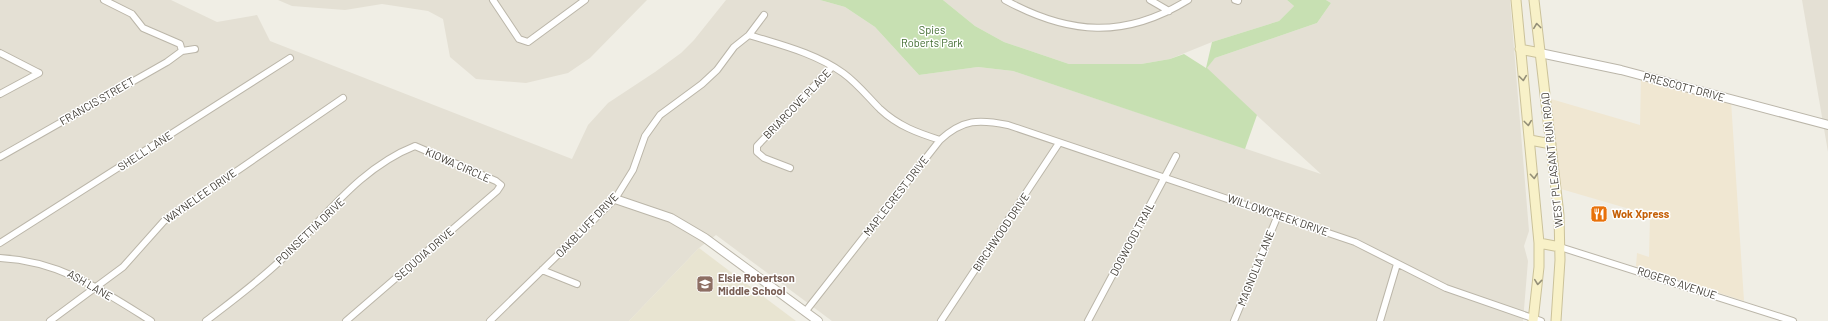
<svg xmlns="http://www.w3.org/2000/svg" width="1828" height="321" viewBox="0 0 1828 321" font-family="Barlow,sans-serif">
<style>
.residential{fill:#e4e0d4}
.commercial{fill:#f0e7d2}
.education{fill:#e8e4d1}
.green{fill:#c7e0b2}
.lines{fill:none;stroke-linecap:round;stroke-linejoin:round}
.minor-casing{stroke:#bbb6a9;stroke-width:8}
.tertiary-casing{stroke:#bbb6a9;stroke-width:10}
.secondary-casing{stroke:#cbc29a;stroke-width:11}
.minor{stroke:#fff;stroke-width:6}
.tertiary{stroke:#fff;stroke-width:8}
.secondary{stroke:#f8f1c8;stroke-width:9}
.oneway{stroke:#948f78}
.labels{text-anchor:middle;stroke-width:3;stroke-linejoin:round;paint-order:stroke}
.park-label{font-size:11px;fill:#416c30;stroke:#fff}
.street-label{font-size:11px;fill:#423e36;stroke:#fff}
.food-label{font-size:11px;font-weight:bold;fill:#c56008;stroke:#fff;text-anchor:start}
.education-label{font-size:11px;font-weight:bold;fill:#785e54;stroke:#fff;text-anchor:start}
</style>
<rect width="100%" height="100%" fill="#f0eee5"/>
<path class="residential" d="M0,0H171L217,22L257,15L270,41L572,159L588,125L608,103L655,72L681,53L694,40L726,0H820L845,7L875,27L919,75L978,67L1013,71L1321,174L1206,69L1215,58L1317,23L1331,3L1326,0H1510L1529,231L1524,246L1528,261L1523,321H832L716,235L699,248L629,321H0Z
M278,0H647L590,58L568,73L526,83L476,79L450,57L443,19L428,11L382,4L345,10L292,6Z
M943,0H1287L1294,6L1279,21L1212,42L1170,59L1141,64H1069L1004,42L975,26Z
M1802,0H1828V152Z"/>
<path class="commercial" d="M1641,77L1731,101L1744,301L1636,266L1637,253L1649,257L1650,215L1561,189L1551,99L1640,125Z"/>
<path class="education" d="M699,248L796,321H629Z"/>
<path class="green" d="M820,0H943L975,26L1004,42L1069,64H1141L1170,59L1184,54L1206,68L1212,42L1279,21L1294,6L1287,0H1326L1331,3L1317,23L1215,58L1207,68L1257,115L1245,149L1013,71L978,67L919,75L875,27L845,7Z"/>
<g class="lines">
<g class="minor-casing">
<path id="minor" d="M104,0L132,14L143,28L180,44L182,51
M493,0L519,39L528,42L585,0
M1005,0C1069,35 1125,39 1188,0
M1150,0L1169,11
M1235,0L1238,1
M749,35C781,45 815,53 843,73C857,83 868,97 880,109C898,126 918,133 940,140
M0,53L39,73
M0,94L39,73
M0,157L167,62L182,51L195,49
M790,168L764,158L757,152V146L832,67
M0,243L290,58
M1560,247L1793,321
M0,258C60,261 102,290 151,321
M542,270L577,284
M805,312L940,140C963,119 979,119 1008,125L1355,242L1446,288L1541,321
M50,321L123,267L164,221L343,98
M206,321C232,301 258,282 282,259C324,219 359,168 415,146L496,181L501,185L497,191L346,321
M490,321L615,199L633,170L645,136L660,115L702,84L717,70L734,47L749,35L764,15
M941,321L1059,143
M1088,321L1176,156
M1234,321L1278,215
M1380,321L1397,264"/>
</g>
<g class="tertiary-casing">
<path id="tertiary" d="M1540,53L1621,70L1828,125
M615,199L671,218L705,238L818,321"/>
</g>
<g class="secondary-casing">
<path id="secondary" d="M1516,0L1539,243V267L1533,321
M1534,0L1559,215L1560,260L1556,321
M1520,49L1540,53
M1530,140L1551,144
M1539,243L1560,247"/>
</g>
<use href="#minor" class="minor"/>
<use href="#tertiary" class="tertiary"/>
<use href="#secondary" class="secondary"/>
</g>
<defs><path id="oneway-chevron" d="M-2-3.5L2.5 0L-2 3.5" fill="none" stroke-width="1.6" stroke-linecap="round" stroke-linejoin="round"/></defs>
<g class="oneway">
<use href="#oneway-chevron" transform="translate(1537 26) rotate(-97)"/>
<use href="#oneway-chevron" transform="translate(1523 78) rotate(83)"/>
<use href="#oneway-chevron" transform="translate(1528 123) rotate(83)"/>
<use href="#oneway-chevron" transform="translate(1534 176) rotate(85)"/>
<use href="#oneway-chevron" transform="translate(1538 282) rotate(96)"/>
</g>
<defs>
<g id="restaurant-square" transform="scale(0.9)"><rect x="-9" y="-9" width="18" height="18" rx="4" fill="#e8710a" stroke="#fff"/><path d="M-5-6h1v4h1v-4h1v4h1v-4h1v5L-1.5 .5V6h-2V.5L-5-1ZM5-6V6H3V1.5H1.5Q1.5-4 5-6Z" fill="#fff"/></g>
<g id="school-square" transform="scale(0.9)"><rect x="-9" y="-9" width="18" height="18" rx="4" fill="#8d6e63" stroke="#fff"/><path d="M0-5L7-2L0 1L-7-2ZM-4 1L0 2.5L4 1V4Q0 6-4 4Z" fill="#fff"/></g>
</defs>
<g fill-rule="evenodd">
<use href="#restaurant-square" x="1599" y="214"/>
<use href="#school-square" x="705" y="284"/>
</g>
<g class="labels">
<g class="park-label">
<text x="932" y="34">Spies<tspan x="932" dy="13">Roberts Park</tspan></text>
</g>
<g class="street-label">
<text transform="translate(1684 87) rotate(15)" y="4">PRESCOTT DRIVE</text>
<text transform="translate(97 101) rotate(-30)" y="4">FRANCIS STREET</text>
<text transform="translate(797 104) rotate(-46)" y="4">BRIARCOVE PLACE</text>
<text transform="translate(145 151) rotate(-33)" y="4">SHELL LANE</text>
<text transform="translate(1552 160) rotate(-96)" y="4">WEST PLEASANT RUN ROAD</text>
<text transform="translate(458 165) rotate(24)" y="4">KIOWA CIRCLE</text>
<text transform="translate(200 196) rotate(-35)" y="4">WAYNELEE DRIVE</text>
<text transform="translate(896 196) rotate(-52)" y="4">MAPLECREST DRIVE</text>
<text transform="translate(1278 215) rotate(19)" y="4">WILLOWCREEK DRIVE</text>
<text transform="translate(587 225) rotate(-46)" y="4">OAKBLUFF DRIVE</text>
<text transform="translate(310 231) rotate(-44)" y="4">POINSETTIA DRIVE</text>
<text transform="translate(1001 232) rotate(-56)" y="4">BIRCHWOOD DRIVE</text>
<text transform="translate(1132 239) rotate(-62)" y="4">DOGWOOD TRAIL</text>
<text transform="translate(424 254) rotate(-41)" y="4">SEQUOIA DRIVE</text>
<text transform="translate(1256 268) rotate(-68)" y="4">MAGNOLIA LANE</text>
<text transform="translate(1677 283) rotate(18)" y="4">ROGERS AVENUE</text>
<text transform="translate(90 285) rotate(30)" y="4">ASH LANE</text>
</g>
<g class="food-label">
<text x="1612" y="218">Wok Xpress</text>
</g>
<g class="education-label">
<text x="718" y="282">Elsie Robertson<tspan x="718" dy="13">Middle School</tspan></text>
</g>
</g>
</svg>
